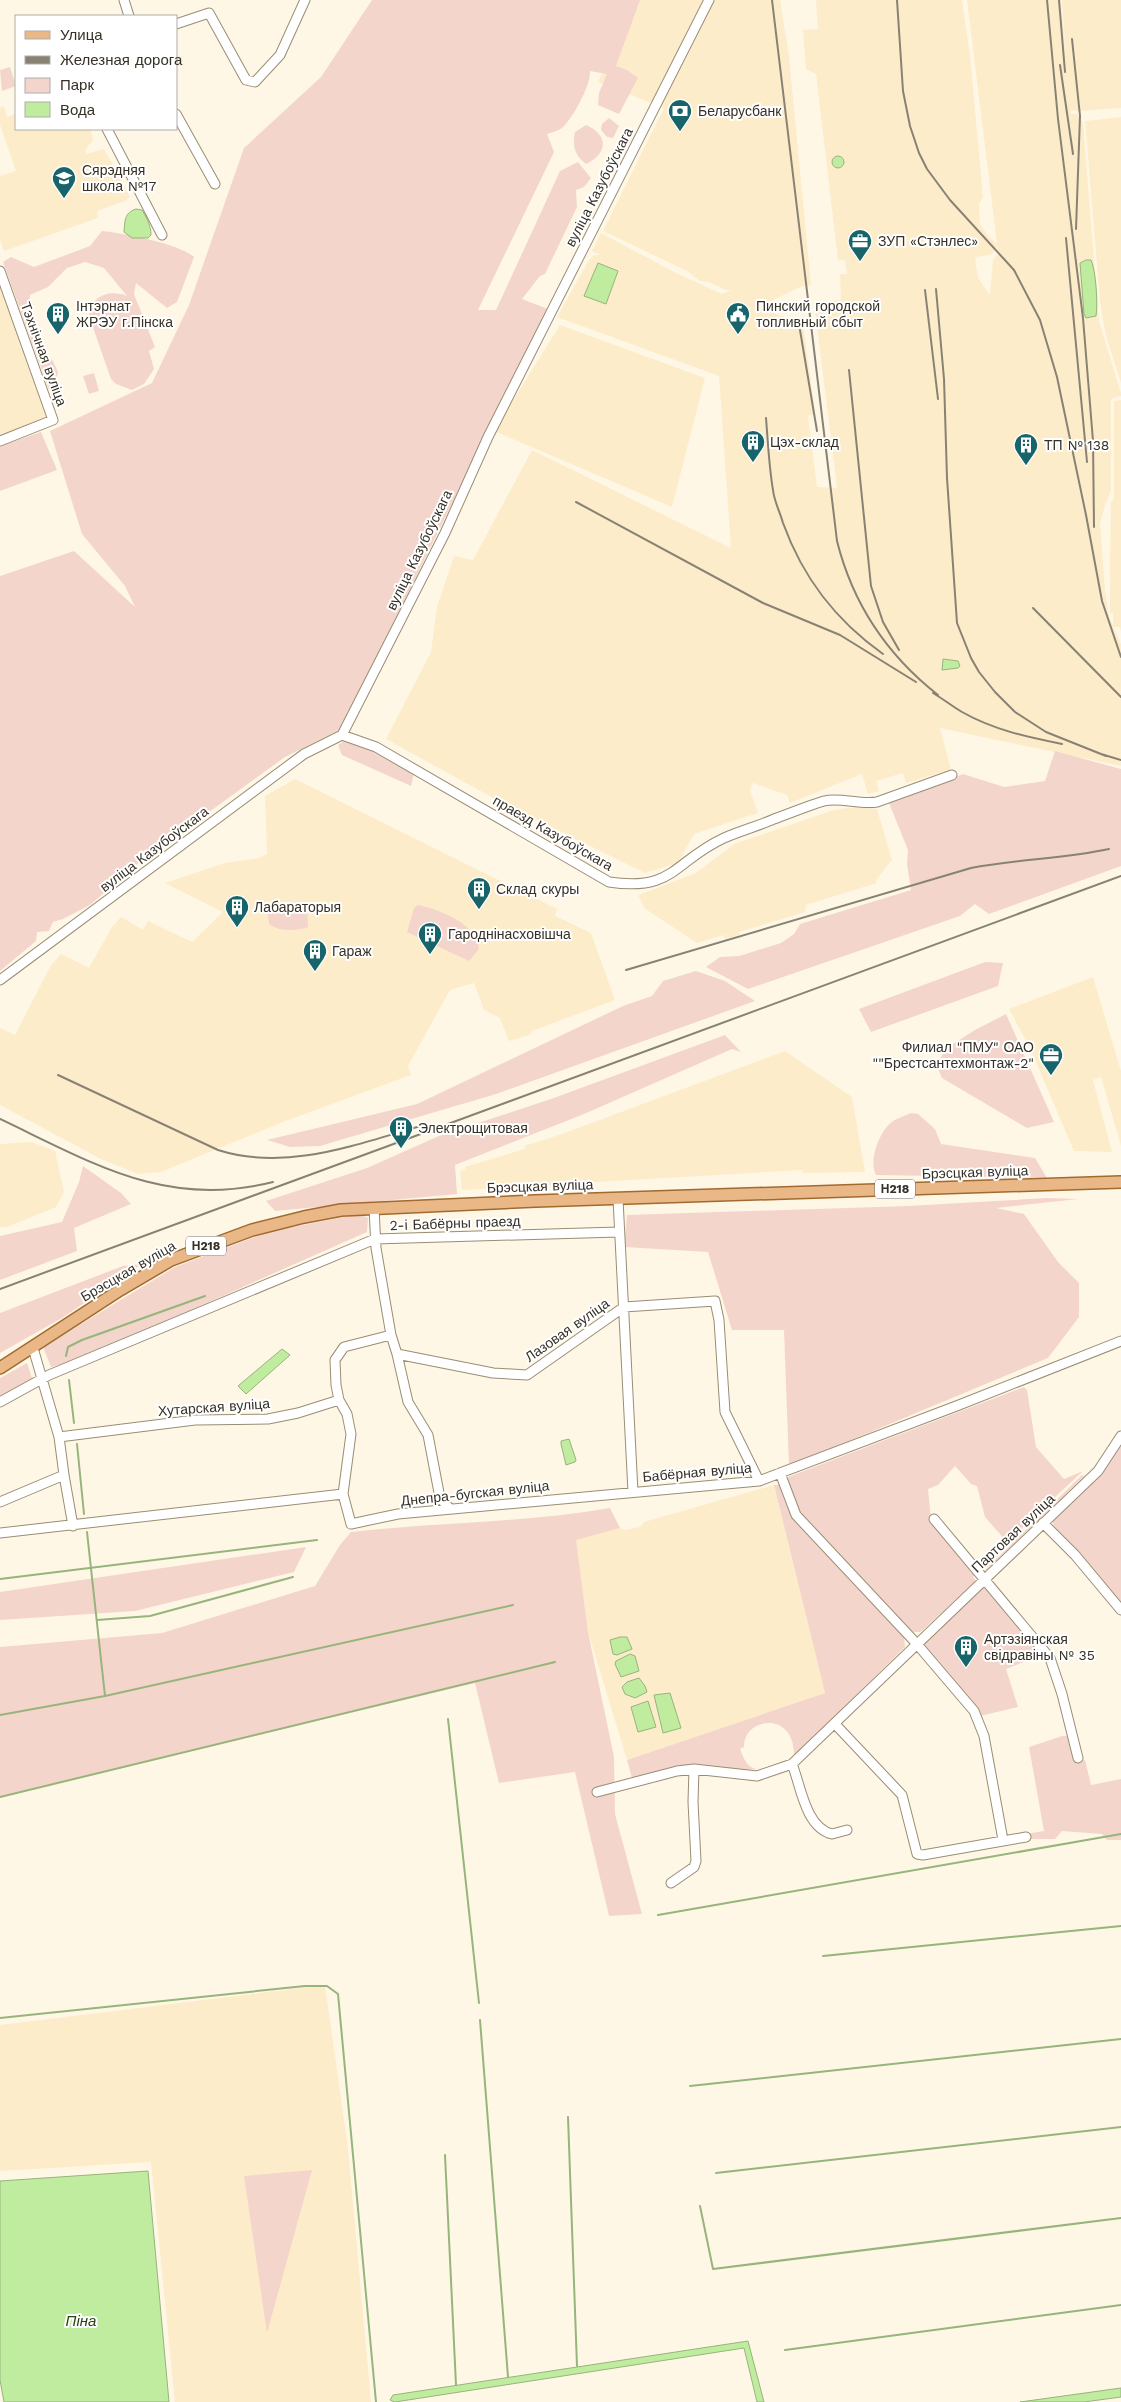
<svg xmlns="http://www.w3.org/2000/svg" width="1121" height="2402" viewBox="0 0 1121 2402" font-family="'Work Sans',sans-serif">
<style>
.built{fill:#fdecc9;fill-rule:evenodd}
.green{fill:#f4d5cb}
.water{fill:#c0eca0;stroke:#97b47c}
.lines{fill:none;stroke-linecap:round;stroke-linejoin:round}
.stream{stroke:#97b47c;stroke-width:2}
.minor-casing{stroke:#998d74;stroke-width:11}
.major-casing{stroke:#a16a30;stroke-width:14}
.minor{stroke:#fff;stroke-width:9}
.major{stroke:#e9b886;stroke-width:11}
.rail{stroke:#888275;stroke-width:2}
.labels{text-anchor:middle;stroke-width:4;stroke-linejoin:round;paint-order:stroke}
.shield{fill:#fff;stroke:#726f68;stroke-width:1}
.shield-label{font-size:12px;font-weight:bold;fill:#363127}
.poi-label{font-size:14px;fill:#363127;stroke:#fff;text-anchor:start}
.street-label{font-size:14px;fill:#363127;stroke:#fff}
.water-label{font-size:15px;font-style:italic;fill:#28430e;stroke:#fff}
</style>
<rect width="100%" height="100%" fill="#fff7e6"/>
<path class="built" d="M637,0H780L789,56L811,285L802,286L769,302L768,311L803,324L815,414L808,416L817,487L837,488L814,302L841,300L840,274H847L845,260H838L816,74L806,69L803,30L818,29L816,0H962L970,56L983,197L979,204L980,224L989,237L997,244L967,0H1061L1066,56L1062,0H1121V108L1079,111L1071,110V114H1077L1083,123L1099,321L1121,393V396L1111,399V491L1105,505L1100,524L1105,589L1109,617L1113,625V613H1110V565L1111,502L1114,498V401L1121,400V632L1120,627H1113L1121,644V766L940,728L951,770L906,783L903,773L876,781L879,791L868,794L862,774L790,803L787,795L753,783L750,790L758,813L694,834L678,863L645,873L497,800L386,739L431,652L437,607L454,556L473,560L532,450L731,548L719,376L557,317L589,260L594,255H601L592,251L601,233L676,273L722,294L731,290H725L709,282L700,281L687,271L603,231L664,108L598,82ZM997,247L998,253L993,260L990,295L978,278L975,257L991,255Z
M4,106L7,117L16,114V129H90L93,140L85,150L87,154L104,149L130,197L125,201L97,211L98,218L4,251L0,240V176L16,171L0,125V108Z
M1121,117V383L1106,336L1100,302L1085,121Z
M0,283L50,419L0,434Z
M560,325L705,378L672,507L494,431Z
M295,779L557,909L555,916L591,933L615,1000L532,1031L529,1035L509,1041L500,1018L484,1010L474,983L450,990L408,1066L411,1075L288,1120L161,1172L138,1174L101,1159L0,1105V1028L15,1035L51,965L61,954L89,968L112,927L121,917L143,930L148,921L192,942L223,912L165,883L225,863L259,858L267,854L265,796Z
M855,807L877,809L892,860L876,880L877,883L806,905L805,912L739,932V935L725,939L724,935L697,943L644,908L638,895L696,873L734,844L834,810Z
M1093,977L1121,1071V1146L1101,1077L1093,1080L1112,1152L1074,1151L1029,1046L1009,1009Z
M785,1051L852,1097L865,1172L803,1173L802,1170L462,1190L460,1171L465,1170V1167L525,1149L524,1146L562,1134Z
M32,1142L55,1151L64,1192L56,1207L7,1227H0V1144Z
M774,1485L825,1693L627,1760L588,1632L575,1539L620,1528L625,1530L640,1527L644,1522Z
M325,1985L348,2148L371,2402H175L151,2162L0,2171V2025Z"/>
<path class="green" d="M372,0H640L616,66L627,70L638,78L619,114L598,105L599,93L607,74L590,71C591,85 573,118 562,128C558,131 551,133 547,134L554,152L478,310H496L560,171L578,162L591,178L584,187L576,190L577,207L545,274L540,276L522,299L548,309L341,729L285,757L136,865L90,905L63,919L53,922L49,931L37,932L36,941L0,971V576L74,551L135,607L125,586L82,534L50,431L152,383L189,305L244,148L321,77Z
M10,67L16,86L2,91L0,70Z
M609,118L619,126L613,138L607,137L601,130L602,124Z
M586,125C609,135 608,153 586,164C575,155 572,147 575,132Z
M102,231C123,233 180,244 194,257L177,302L167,308L136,283L134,294L155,347L149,351L154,369L144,384L132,390L116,384L111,379L89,316C91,295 110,289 127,296L104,268L85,262L67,268L48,287L30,295L29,308L45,355L53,361L58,372L55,388L49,390L3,262L11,257L34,267L90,246Z
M94,373L99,391L89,394L83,376Z
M41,432L57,470L0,491V446Z
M346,740L361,743L414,773L411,786L342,755L338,745Z
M1055,751L1121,769V866L989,914L975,904L960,916L748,989L706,967L720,957L739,956L781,943L794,934L800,924L911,890L907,864L908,850L889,803L963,774L1004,787L1045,781Z
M307,903L308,927C296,931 279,932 269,924L267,905Z
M418,905C441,910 477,924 479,949L469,961L407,932L414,908Z
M985,962L1003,963L998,986L871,1032L859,1009Z
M696,971L725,981L755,1001L496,1094L320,1146L290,1147L267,1140L417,1104L623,1006L652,996L663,981Z
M1006,1014L1054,1122L1027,1128L942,1078L937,1066L945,1049L975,1030Z
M725,1035L741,1052L732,1049L584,1114L455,1165L457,1194L275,1211L266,1201L367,1168L439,1136L551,1099Z
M911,1113L918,1114L935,1129L941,1144L1035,1158L1047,1178L876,1175C868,1161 880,1130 892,1122C897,1118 905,1116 911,1113Z
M83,1166L121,1193L131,1204L74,1228L77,1251L0,1280V1236L62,1222L79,1182Z
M1047,1198L1078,1199L996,1208L1024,1214L1058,1262L1079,1283V1317L1048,1358L789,1466L784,1330H732L708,1252L624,1247L627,1215L908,1206Z
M359,1214L368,1218L367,1232L78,1360L51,1367L43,1347L175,1267L268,1232Z
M142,1264L62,1318L0,1353V1313L123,1266Z
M27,1363L33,1381L0,1398V1378Z
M1024,1387L1027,1390L1036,1447L1064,1479L1083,1471L1007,1542L985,1517L977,1486L971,1484L955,1466L938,1485L928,1489L931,1520L977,1573L973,1577L976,1581L924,1629L920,1632H911L805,1519C798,1509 786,1490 788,1477Z
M1121,1445V1604L1058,1533L1053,1524V1519L1103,1471Z
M1082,1475L1084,1476L989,1569L984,1571Z
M774,1485H779L786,1505L797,1523L904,1637L905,1647L794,1756C795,1710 743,1717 744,1747L740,1749C744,1758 746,1768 758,1769L632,1778L627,1760L825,1693Z
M610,1508L620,1528L576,1540L588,1632L614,1757L615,1814L642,1914L609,1916L575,1772L499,1783L475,1683L0,1797V1647L162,1633L315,1586L340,1545L351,1532C437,1522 525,1523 610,1508Z
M306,1547L294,1572L135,1611L0,1620V1592Z
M984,1585L1043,1654L1006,1669L1018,1707L980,1716L924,1648V1643Z
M1062,1736H1069L1075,1761L1085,1760L1091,1785L1121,1779V1840H1107L1102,1834L1062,1831L1055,1839H1027L1025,1834L1044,1831L1029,1747Z
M312,2170L267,2333L244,2176Z"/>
<path class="water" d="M832 162a6 6 0 1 1 12 0a6 6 0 1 1-12 0Z
M136,209L142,210C147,218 151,226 151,235L148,238H132L124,232C125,221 124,213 136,209Z
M1086,260H1091C1096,271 1098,304 1096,316L1086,318L1084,314L1080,263Z
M598,263L618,271L606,304L584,296Z
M943,659L958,661L960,666L958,668L942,670Z
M282,1349L290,1355L246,1394L238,1386Z
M569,1439L576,1460L575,1462L566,1465L561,1444V1441Z
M620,1637H627L632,1649L617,1655L613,1654L610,1640Z
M630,1654L635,1656L639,1671L621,1677L615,1664L616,1661Z
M639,1678L645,1686L647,1692L635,1698L625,1694L622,1687L627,1682Z
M670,1693L681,1728L663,1733L654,1695Z
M648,1701L656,1727L638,1732L631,1707Z
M148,2171L169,2402H4L0,2380V2181Z
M748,2341L764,2402H757L744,2348L395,2402L390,2400L393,2395Z
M1121,2388V2397L1084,2402H1020Z"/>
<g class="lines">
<path class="stream" d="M66,1356L68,1347L82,1340L205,1296
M69,1380L74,1423
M77,1444L84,1514
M87,1532L105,1696
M0,1579L317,1540
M97,1620L150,1616L293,1577
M0,1715L105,1696L513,1605
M448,1719L479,2003
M0,1797L555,1662
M658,1915L1121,1834
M823,1956L1121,1926
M0,2018L305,1986H327L338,1994L376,2402
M480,2020L508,2377
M690,2086L1121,2039
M568,2117L577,2366
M445,2155L456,2385
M716,2173L1121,2127
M700,2206L713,2269L1121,2218
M785,2350L1121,2305"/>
<g class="minor-casing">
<path id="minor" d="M124,0L129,16
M176,24L209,13L246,80L255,82L280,55L305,0
M176,114L215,184
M107,129L162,235
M0,271L53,420L0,441
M342,735L376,747L609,882C674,892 674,861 724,838C740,831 758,826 774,819C791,813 807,806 824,801C840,797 860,805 877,802L952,775
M0,980L304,754L342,735L445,533L488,437L709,0
M618,1199L633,1492
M374,1208L376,1248L391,1335L397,1354L493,1373L527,1375L624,1307L715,1301L719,1320L725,1412L759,1481
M397,1354L408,1402L428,1435L440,1498L450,1509
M0,1402L49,1375L375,1239L618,1232
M59,1437L195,1420L268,1419L298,1413L339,1400
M780,1473L796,1515L916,1643L974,1711L984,1736L1003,1840
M64,1475L73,1526
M343,1494L351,1434L347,1414L339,1400L336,1385L335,1360L344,1347L391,1335
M0,1502L64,1475L59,1437L33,1348
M934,1519L1050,1658L1062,1694L1078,1758
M1043,1523L1075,1555L1121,1610
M0,1533L343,1494L351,1524L398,1514L759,1481L959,1405L1121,1341
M835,1724L902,1795L917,1854L923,1855L1026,1837
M792,1764C801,1786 805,1827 832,1834L847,1830
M597,1792L677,1771L694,1769L757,1776L792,1764L1098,1471L1121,1436
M671,1883L694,1867L696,1861L693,1802L694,1769"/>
</g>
<g class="major-casing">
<path id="major" d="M0,1368L120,1290L171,1260L252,1230L304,1217L341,1210L536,1201L1121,1182"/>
</g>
<use href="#minor" class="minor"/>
<use href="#major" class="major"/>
<path class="rail" d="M772,0L837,541C853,605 887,655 938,695
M897,0L903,91L910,126L919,153L927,169L950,200L1014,270L1040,320L1057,377L1086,515L1102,601L1121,657
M1047,0L1058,119L1083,318L1093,441L1094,527
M1059,0L1065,72
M1072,39L1080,116L1076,229
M1060,65L1073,154
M1066,238L1087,462
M936,289L944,379L947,478L957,623L971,658L979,672L995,692L1015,712L1046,732L1106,756
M925,290L938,399
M800,330L817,431
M849,370L871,586L883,622L899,650
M766,418C768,442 769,467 773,490C774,501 780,512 783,523C803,578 835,620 883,654
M576,502L763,603L840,635L916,682
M1033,608L1121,697
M933,693C943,699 952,706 962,712C994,730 1027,737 1062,744
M1101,754L1121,760
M626,970L971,868C1017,859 1063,859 1109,849
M58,1075L218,1150C287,1172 357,1144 424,1125
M0,1119C93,1163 166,1209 273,1182
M0,1289L1121,876"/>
</g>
<defs>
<g id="bank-pin" transform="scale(1.25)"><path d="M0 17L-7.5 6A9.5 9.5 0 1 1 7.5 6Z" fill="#17656b" stroke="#fff"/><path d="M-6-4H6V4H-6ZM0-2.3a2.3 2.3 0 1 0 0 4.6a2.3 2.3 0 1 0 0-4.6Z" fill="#fff"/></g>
<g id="school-pin" transform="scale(1.25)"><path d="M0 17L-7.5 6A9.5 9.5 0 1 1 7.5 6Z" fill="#17656b" stroke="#fff"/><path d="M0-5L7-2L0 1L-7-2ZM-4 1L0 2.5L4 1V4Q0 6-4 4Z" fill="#fff"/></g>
<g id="office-pin" transform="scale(1.25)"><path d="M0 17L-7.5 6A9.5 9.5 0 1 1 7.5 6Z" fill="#17656b" stroke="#fff"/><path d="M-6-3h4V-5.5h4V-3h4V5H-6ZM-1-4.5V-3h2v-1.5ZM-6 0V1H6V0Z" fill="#fff"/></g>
<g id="building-pin" transform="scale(1.25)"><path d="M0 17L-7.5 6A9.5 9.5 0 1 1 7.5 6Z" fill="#17656b" stroke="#fff"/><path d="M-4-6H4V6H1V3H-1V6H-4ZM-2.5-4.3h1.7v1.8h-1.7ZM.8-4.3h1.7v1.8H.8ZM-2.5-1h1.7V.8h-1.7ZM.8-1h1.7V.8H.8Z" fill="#fff"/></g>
<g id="civic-pin" transform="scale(1.25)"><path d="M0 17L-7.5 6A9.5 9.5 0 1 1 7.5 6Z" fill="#17656b" stroke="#fff"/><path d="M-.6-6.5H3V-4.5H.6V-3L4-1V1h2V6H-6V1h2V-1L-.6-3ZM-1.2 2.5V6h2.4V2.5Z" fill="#fff"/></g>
</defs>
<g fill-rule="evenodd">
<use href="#bank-pin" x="680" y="111"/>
<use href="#school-pin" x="64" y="178"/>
<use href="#office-pin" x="860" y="241"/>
<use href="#building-pin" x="58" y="314"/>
<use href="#civic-pin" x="738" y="314"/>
<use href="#building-pin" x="753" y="442"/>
<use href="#building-pin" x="1026" y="445"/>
<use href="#building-pin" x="479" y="889"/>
<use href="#building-pin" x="237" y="907"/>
<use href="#building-pin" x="430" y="934"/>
<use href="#building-pin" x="315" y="951"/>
<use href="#office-pin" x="1051" y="1055"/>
<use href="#building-pin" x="401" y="1128"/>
<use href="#building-pin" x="966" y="1647"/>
</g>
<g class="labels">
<g class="shield">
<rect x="875" y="1179.5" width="40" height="19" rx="4"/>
<rect x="186" y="1236.5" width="40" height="19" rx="4"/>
</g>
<g class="shield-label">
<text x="895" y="1193">Н218</text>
<text x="206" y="1250">Н218</text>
</g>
<g class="poi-label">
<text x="698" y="116">Беларусбанк</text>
<text x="82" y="175">Сярэдняя<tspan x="82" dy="16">школа №17</tspan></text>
<text x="878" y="246">ЗУП «Стэнлес»</text>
<text x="76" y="311">Інтэрнат<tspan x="76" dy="16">ЖРЭУ г.Пінска</tspan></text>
<text x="756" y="311">Пинский городской<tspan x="756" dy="16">топливный сбыт</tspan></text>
<text x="770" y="447">Цэх-склад</text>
<text x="1044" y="450">ТП № 138</text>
<text x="496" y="894">Склад скуры</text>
<text x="254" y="912">Лабараторыя</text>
<text x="448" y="939">Гароднінасховішча</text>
<text x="332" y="956">Гараж</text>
<text x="1034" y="1052" text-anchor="end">Филиал "ПМУ" ОАО<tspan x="1034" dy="16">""Брестсантехмонтаж-2"</tspan></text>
<text x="418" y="1133">Электрощитовая</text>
<text x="984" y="1644">Артэзіянская<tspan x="984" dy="16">свідравіны № 35</tspan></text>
</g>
<g class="street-label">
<text transform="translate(599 187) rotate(-63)" y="5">вуліца Казубоўскага</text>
<text transform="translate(44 354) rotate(70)" y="5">Тэхнічная вуліца</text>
<text transform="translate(419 550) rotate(-64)" y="5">вуліца Казубоўскага</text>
<text transform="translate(553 833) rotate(30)" y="5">праезд Казубоўскага</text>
<text transform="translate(154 849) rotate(-37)" y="5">вуліца Казубоўскага</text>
<text transform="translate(975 1172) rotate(-2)" y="5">Брэсцкая вуліца</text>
<text transform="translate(540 1186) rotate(-2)" y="5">Брэсцкая вуліца</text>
<text transform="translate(455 1223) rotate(-2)" y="5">2-і Бабёрны праезд</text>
<text transform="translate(128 1271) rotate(-30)" y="5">Брэсцкая вуліца</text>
<text transform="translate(567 1330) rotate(-35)" y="5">Лазовая вуліца</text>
<text transform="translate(214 1407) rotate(-4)" y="5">Хутарская вуліца</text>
<text transform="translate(697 1472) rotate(-5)" y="5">Бабёрная вуліца</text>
<text transform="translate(475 1493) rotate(-6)" y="5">Днепра-бугская вуліца</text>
<text transform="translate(1013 1533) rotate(-43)" y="5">Партовая вуліца</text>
</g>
<g class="water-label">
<text x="81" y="2326">Піна</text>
</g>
</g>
<rect x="15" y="15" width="162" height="115" fill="#ffffff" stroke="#afada9"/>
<rect x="25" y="31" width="25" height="8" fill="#e9b886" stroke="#afada9"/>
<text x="60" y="40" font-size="15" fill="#363127">Улица</text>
<rect x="25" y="56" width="25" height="8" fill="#888275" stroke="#afada9"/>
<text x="60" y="65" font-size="15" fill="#363127">Железная дорога</text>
<rect x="25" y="78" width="25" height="15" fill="#f4d5cb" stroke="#afada9"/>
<text x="60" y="90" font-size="15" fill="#363127">Парк</text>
<rect x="25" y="102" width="25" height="15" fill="#c0eca0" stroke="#afada9"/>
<text x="60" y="115" font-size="15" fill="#363127">Вода</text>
</svg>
